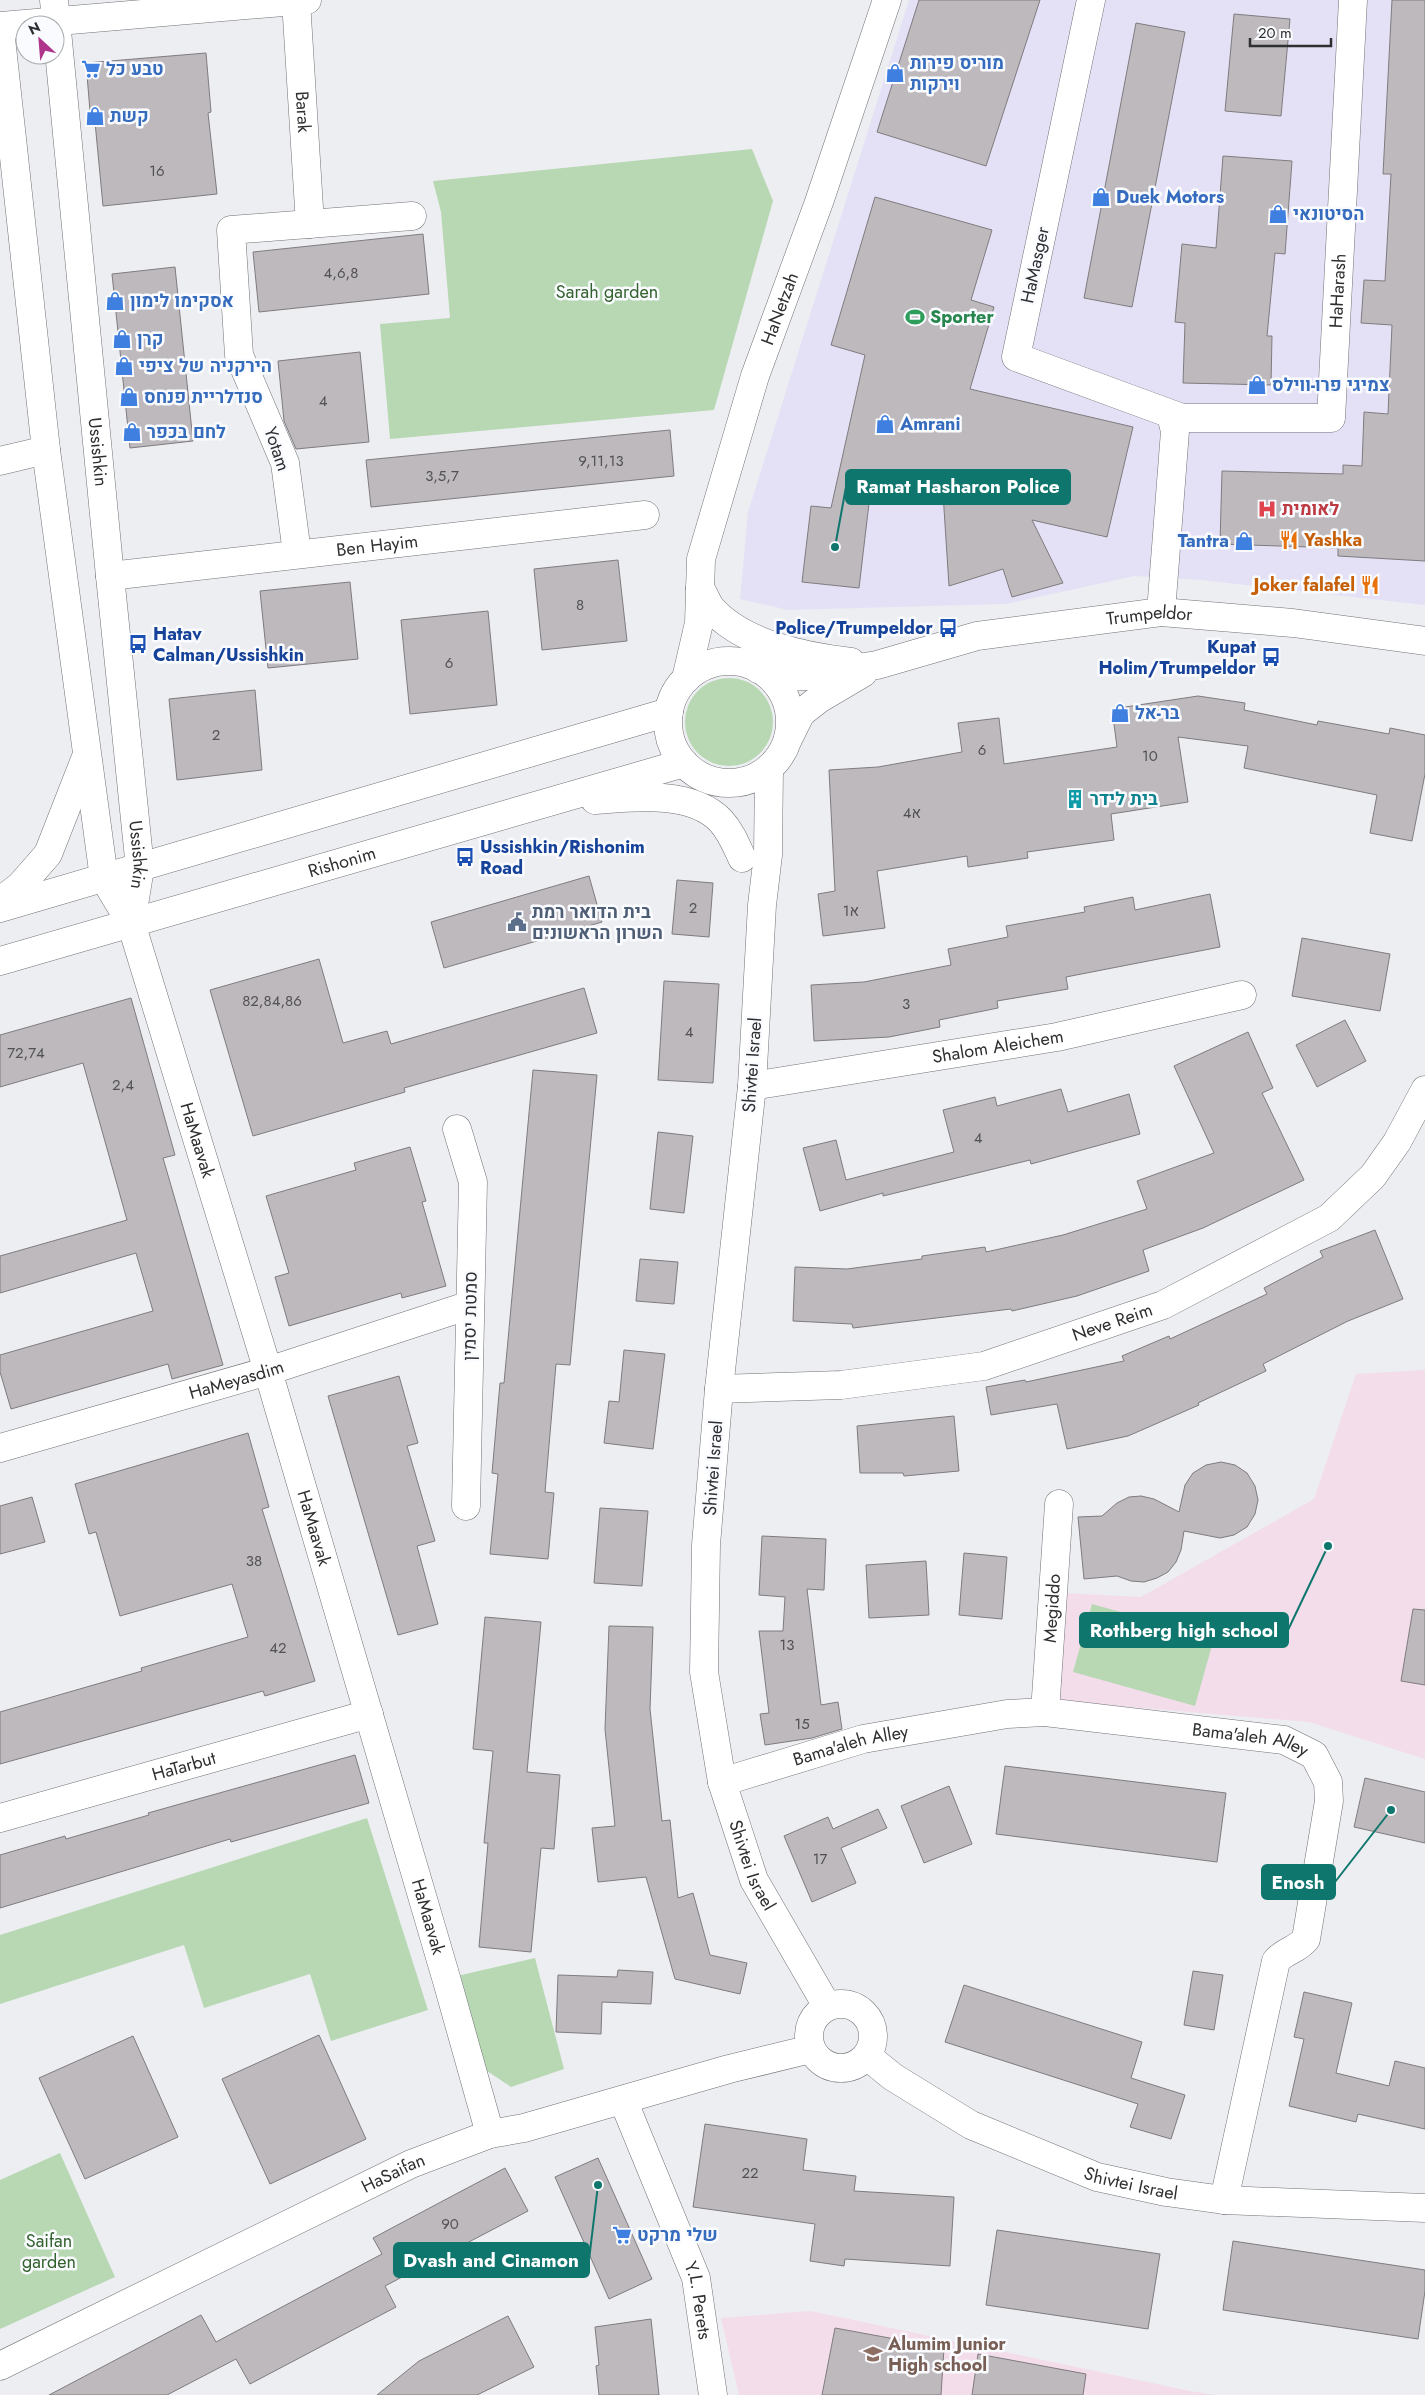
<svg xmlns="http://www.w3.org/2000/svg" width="1425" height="2395" viewBox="0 0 1425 2395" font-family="Jost,Heebo,sans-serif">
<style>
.industrial{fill:#e4e1f7}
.education{fill:#f3ddea}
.green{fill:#b8d8b4}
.building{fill:#bdb9bd;stroke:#7f7b7e}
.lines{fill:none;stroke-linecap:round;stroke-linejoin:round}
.minor-casing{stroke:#717276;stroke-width:29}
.minor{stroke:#fff;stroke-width:28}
.labels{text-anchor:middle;stroke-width:5;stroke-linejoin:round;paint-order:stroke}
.number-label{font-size:15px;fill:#525253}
.shop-label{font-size:18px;font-weight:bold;fill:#366cbe;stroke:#fafbff;text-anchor:start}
.street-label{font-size:18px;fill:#2e2f30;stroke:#fafbff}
.park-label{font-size:18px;fill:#33622e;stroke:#fafbff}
.leisure-label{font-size:18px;font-weight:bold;fill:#27864d;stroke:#fafbff;text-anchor:start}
.health-label{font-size:18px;font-weight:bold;fill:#be3a42;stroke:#fafbff;text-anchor:start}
.food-label{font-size:18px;font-weight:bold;fill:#c56008;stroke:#fafbff;text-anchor:start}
.transit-label{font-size:18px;font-weight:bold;fill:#164399;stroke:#fafbff;text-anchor:end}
.culture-label{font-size:18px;font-weight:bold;fill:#0d838f;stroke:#fafbff;text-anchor:start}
.service-label{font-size:18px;font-weight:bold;fill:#4e5e75;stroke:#fafbff;text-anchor:start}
.education-label{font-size:18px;font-weight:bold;fill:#785e54;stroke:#fafbff;text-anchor:start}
.leader{fill:none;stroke:#0f766e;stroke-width:2}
.callout-dot{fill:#0f766e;stroke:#fafbff;stroke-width:2}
.callout{fill:#0f766e;stroke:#0f766e;stroke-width:2}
.callout-label{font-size:19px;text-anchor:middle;font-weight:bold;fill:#fff}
</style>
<rect width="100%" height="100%" fill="#edeef2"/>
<path class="industrial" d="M909,0H1425V605L1201,580L1135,576L1005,604L788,610L740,599L748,512Z"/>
<path class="education" d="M1425,1370V1759L1309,1722L1060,1701L1064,1593L1141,1597L1314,1499L1356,1374Z
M811,2311L1190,2391L1216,2395H739L721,2318Z"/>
<path class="green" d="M752,149L773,201L714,410L390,439L380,324L450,318L441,212L433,181Z
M685 722a44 44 0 1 1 88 0a44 44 0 1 1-88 0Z
M1092,1604L1214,1638L1195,1706L1073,1672Z
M367,1818L428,2010L331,2041L310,1974L204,2008L184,1945L0,2004V1935Z
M535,1958L564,2069L511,2087L481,2067L457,1976Z
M60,2153L115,2277L0,2329V2180Z"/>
<path class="building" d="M919,0H1040L986,166L877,132Z
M1392,0H1425V561L1338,556V548L1220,544L1222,471L1343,474V465L1362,466L1364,412L1388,414L1392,325L1361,323L1364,280L1385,281L1391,174H1383Z
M1234,14L1290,19L1281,116L1225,111Z
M1136,23L1185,32L1132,307L1084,298Z
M206,53L211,112L208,113L217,194L103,206L95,122L91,123L86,63Z
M1223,156L1292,161L1285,254L1275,253L1267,336H1272L1271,385L1183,383L1185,323L1175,322L1182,244L1216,248Z
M875,197L992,230L971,300L994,307L970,389L1133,427L1107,537L1032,520L1063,583L1012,597L1003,569L949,586L943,493L872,478L859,588L802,582L811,506L831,508L865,355L831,345Z
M423,234L429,294L259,312L253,252Z
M175,267L193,441L130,448L112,274Z
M360,352L369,442L296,449L284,421L278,361Z
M670,430L674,476L371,507L366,460Z
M618,560L627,641L542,650L534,569Z
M350,582L358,659L268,668L260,591Z
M488,611L497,705L410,714L401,620Z
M255,690L262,770L177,780L169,699Z
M1198,696L1245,703L1244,710L1317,725L1318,721L1389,734L1390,728L1425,735V774L1412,841L1370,833L1377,795L1244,768L1248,746L1178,737L1188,802L1111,814L1114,840L1027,852L1028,858L968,867L967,856L877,871L885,928L823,936L818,894L835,891L829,770L878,767L962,752L958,723L999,718L1004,764L1117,747L1112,709Z
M589,876L602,922L444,968L431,922Z
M677,880L713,883L709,937L672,934Z
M1210,894L1220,947L1066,977L1068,989L997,1001L998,1008L939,1020L940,1027L889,1037L814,1041L811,985L864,982L951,965L948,949L1008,937L1006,926L1085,912L1084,907L1133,897L1135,910Z
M1302,938L1390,954L1380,1011L1292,996Z
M319,959L343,1043L387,1031L391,1044L584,988L597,1033L404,1088L405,1092L253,1136L210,990Z
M664,981L719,984L713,1083L658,1080Z
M131,998L175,1155L163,1158L223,1365L172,1379L168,1364L11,1409L0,1372V1355L153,1311L136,1253L0,1293V1256L127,1220L83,1063L0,1087V1035Z
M1345,1020L1366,1061L1317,1087L1296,1045Z
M1248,1032L1273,1088L1262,1093L1304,1180L1203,1228L1143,1250L1149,1271L1077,1296L1012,1311L1011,1309L853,1328L852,1324L793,1321L795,1267L847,1269L922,1259V1256L985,1247L986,1252L1063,1235L1147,1209L1137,1181L1214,1153L1174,1066Z
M533,1070L597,1075L570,1365L556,1364L545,1492L554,1493L548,1559L490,1554L498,1474L492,1473L500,1383H504Z
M1061,1089L1068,1112L1129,1094L1140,1134L1031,1164L1030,1160L883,1196V1193L820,1211L803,1148L836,1140L846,1180L954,1152L943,1110L995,1097L997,1106Z
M658,1132L693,1136L684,1213L650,1209Z
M410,1147L426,1201L422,1202L446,1286L402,1298L401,1293L289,1326L275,1277L289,1273L266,1196L356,1170L354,1163Z
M1375,1230L1403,1299L1348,1321L1263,1364L1266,1371L1198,1403L1199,1405L1128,1436L1067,1449L1057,1404L991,1415L986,1387L1025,1380L1026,1382L1124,1361L1122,1356L1169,1336L1170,1339L1267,1294L1264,1288L1323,1257L1320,1251Z
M640,1259L678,1262L674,1304L636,1301Z
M624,1350L665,1354L653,1449L604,1443L609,1401L619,1402Z
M399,1376L418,1443L407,1446L435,1541L417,1546L438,1624L398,1635L328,1396Z
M954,1416L959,1471L904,1476L903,1473H860L857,1426Z
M248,1433L269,1507L262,1509L315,1681L265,1696L263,1691L0,1764V1712L142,1671L141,1668L248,1637L232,1584L120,1616L96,1532L89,1534L75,1484Z
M1221,1462L1235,1465L1247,1473L1255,1486L1258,1500L1255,1514L1247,1527L1234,1535L1220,1538L1184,1531L1181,1550L1176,1562L1168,1572L1157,1578L1144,1582L1131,1581L1117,1576L1084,1579L1078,1517L1102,1516L1117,1503L1129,1497L1141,1496L1154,1499L1179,1512L1185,1485L1193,1473L1206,1465Z
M32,1497L45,1542L0,1554V1506Z
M600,1508L648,1511L642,1586L594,1583Z
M762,1536L826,1539L824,1590L807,1589L821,1705L838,1702L842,1729L812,1738L765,1745L760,1714L769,1713L759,1631H783L785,1597L759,1595Z
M964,1553L1007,1557L1002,1619L959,1615Z
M926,1561L929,1615L869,1618L866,1565Z
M1413,1609L1425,1610V1685L1401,1681Z
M485,1617L541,1622L527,1772L560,1775L554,1849L541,1848L531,1952L479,1947L488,1843H484L493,1751L473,1749Z
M609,1626L653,1627L650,1709L662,1821L670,1820L678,1898L693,1893L710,1955L747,1963L740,1994L675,1979L646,1877L598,1882L592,1828L615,1826L605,1729Z
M355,1755L369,1803L231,1842L230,1839L0,1908V1855L65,1836L66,1839L149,1815L148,1813Z
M1005,1766L1226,1793L1217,1862L996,1834Z
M1365,1778L1425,1792V1843L1354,1827Z
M949,1786L972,1844L924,1863L901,1806Z
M878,1809L887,1828L841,1848L856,1883L812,1902L784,1836L828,1817L833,1829Z
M618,1970L653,1972L651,2004L602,2002L601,2034L556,2032L558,1975L617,1977Z
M1193,1971L1223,1975L1214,2030L1184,2025Z
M964,1985L1142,2042L1131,2078L1185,2095L1171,2139L1130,2127L1138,2104L945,2042Z
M1304,1992L1352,2003L1336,2073L1389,2086L1395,2061L1425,2068V2129L1358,2114L1356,2122L1289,2106L1304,2039L1294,2037Z
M319,2035L366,2139L270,2184L222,2079Z
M133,2036L178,2137L85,2179L39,2078Z
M705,2124L807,2139L803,2170L856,2176L854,2191L954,2197L950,2266L845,2259L844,2266L810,2261L815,2224L693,2207Z
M598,2158L652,2279L609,2299L555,2177Z
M505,2168L528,2211L385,2286L396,2307L250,2384L236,2359L167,2395H49L201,2315L216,2342L382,2254L373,2238Z
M997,2230L1160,2254L1148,2329L986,2305Z
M1233,2241L1425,2270V2291L1418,2339L1223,2310Z
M508,2316L534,2367L477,2395H377L419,2361Z
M651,2319L659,2395H599L596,2366L599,2365L595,2327Z
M835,2328L944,2348L941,2395H822Z
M978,2354L1086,2374L1083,2395H972Z"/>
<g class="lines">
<g class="minor-casing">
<g id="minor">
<path id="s1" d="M54,0L110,576L140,868L131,923"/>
<path id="s2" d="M1091,0L1016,357L1182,418H1331L1353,0"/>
<path id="s3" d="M296,1L310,224"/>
<path d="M0,26L307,0"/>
<path id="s4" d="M0,29L46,450L104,878L131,923L268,1371L447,1981L490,2134"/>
<path d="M0,461L46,450"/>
<path d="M297,553L285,463L239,355L231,230L412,216"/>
<path id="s5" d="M110,576L645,515"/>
<path d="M700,588C704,594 707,603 711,608C742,644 806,657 851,662"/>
<path d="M1161,612L1175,431L1171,415"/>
<circle cx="729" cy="722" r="61"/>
<path id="s6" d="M758,669L786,677L807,676L877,665L977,636L1161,612L1293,623L1425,641"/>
<path id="s7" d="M686,679L699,623L701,559L755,376L819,202L887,0"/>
<path d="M788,739L801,713L819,699L863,673"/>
<path id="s8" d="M769,769L768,855L762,905L752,1086L719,1389L706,1545L704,1672L722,1782L754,1880L827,2006"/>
<path d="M595,800C633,797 692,790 721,821C731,832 736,845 742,858"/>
<path d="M0,901L20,886L48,854L86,757"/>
<path d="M0,908L669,712"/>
<path id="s9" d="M0,961L684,763"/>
<path id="s10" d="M752,1086L1057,1037L1242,995"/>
<path d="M457,1129L473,1182L466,1506"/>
<path id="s11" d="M719,1389L841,1385L984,1366L1163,1305L1329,1218L1373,1176L1397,1142L1425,1090"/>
<path id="s12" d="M0,1448L268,1371L470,1305"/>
<path id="s13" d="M1045,1712L1059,1504"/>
<path id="s14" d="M722,1782L863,1739L1007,1714L1045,1712L1284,1740L1314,1755L1328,1782L1329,1801L1306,1939C1296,1951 1287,1949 1276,1961L1224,2200"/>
<path id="s15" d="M0,1818L369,1714"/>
<circle cx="841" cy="2036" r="32"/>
<path id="s16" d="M867,2056L893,2077L971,2125L1097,2177L1166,2192L1224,2200L1425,2208"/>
<path id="s17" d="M623,2100L696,2278L713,2395"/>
<path id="s18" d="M0,2366L411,2164L490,2134L524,2128L729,2069L811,2049"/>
</g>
</g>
<use href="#minor" class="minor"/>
</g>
<defs>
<g id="supermarket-bare" transform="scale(1.5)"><path d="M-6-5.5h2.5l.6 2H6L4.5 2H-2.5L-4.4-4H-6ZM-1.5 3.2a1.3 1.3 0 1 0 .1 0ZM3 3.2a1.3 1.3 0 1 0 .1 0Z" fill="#3f7fe0" stroke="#fafbff" stroke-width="2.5" paint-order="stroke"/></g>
<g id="shop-bare" transform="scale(1.5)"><path d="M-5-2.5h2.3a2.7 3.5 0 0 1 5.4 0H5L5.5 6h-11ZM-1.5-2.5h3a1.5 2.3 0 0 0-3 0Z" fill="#3f7fe0" stroke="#fafbff" stroke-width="2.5" paint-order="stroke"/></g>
<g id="stadium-bare" transform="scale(1.5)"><path d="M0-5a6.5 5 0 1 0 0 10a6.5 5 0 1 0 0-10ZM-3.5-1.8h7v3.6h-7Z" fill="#2e9e5b" stroke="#fafbff" stroke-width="2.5" paint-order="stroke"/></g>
<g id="hospital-bare" transform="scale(1.5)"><path d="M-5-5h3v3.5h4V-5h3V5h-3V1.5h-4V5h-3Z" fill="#e0444e" stroke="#fafbff" stroke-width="2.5" paint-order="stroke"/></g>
<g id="restaurant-bare" transform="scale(1.5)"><path d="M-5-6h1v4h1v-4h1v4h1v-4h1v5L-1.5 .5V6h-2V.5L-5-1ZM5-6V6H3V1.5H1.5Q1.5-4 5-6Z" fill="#e8710a" stroke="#fafbff" stroke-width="2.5" paint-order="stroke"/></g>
<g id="bus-bare" transform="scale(1.5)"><path d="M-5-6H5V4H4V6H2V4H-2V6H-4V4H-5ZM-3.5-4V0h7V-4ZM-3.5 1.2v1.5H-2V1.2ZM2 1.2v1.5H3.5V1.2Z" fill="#1a4fb4" stroke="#fafbff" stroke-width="2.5" paint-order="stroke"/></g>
<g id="building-bare" transform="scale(1.5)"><path d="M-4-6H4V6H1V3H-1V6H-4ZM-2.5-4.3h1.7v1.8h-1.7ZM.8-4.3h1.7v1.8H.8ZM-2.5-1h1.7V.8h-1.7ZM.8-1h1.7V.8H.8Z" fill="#0f9aa8" stroke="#fafbff" stroke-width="2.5" paint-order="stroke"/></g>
<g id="civic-bare" transform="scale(1.5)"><path d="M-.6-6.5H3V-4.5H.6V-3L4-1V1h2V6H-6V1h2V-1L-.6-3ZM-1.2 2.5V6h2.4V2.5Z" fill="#5c6f8a" stroke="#fafbff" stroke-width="2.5" paint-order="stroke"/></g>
<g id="school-bare" transform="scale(1.5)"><path d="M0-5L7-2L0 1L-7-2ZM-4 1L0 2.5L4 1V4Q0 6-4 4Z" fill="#8d6e63" stroke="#fafbff" stroke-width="2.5" paint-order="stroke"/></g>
</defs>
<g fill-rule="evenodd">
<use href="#supermarket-bare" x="91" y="69"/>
<use href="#shop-bare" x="895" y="73"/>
<use href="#shop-bare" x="95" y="116"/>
<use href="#shop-bare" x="1101" y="197"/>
<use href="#shop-bare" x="1278" y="214"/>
<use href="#shop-bare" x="115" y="301"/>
<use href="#stadium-bare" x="915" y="317"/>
<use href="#shop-bare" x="122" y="339"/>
<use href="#shop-bare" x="124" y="366"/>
<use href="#shop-bare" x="1257" y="385"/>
<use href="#shop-bare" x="129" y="397"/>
<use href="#shop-bare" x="885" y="424"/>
<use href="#shop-bare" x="132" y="432"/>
<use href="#hospital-bare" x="1267" y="509"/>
<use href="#restaurant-bare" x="1289" y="540"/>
<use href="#shop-bare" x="1244" y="541"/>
<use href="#restaurant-bare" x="1370" y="585"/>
<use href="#bus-bare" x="948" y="628"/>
<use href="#bus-bare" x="138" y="644"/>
<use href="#bus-bare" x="1271" y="657"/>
<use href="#shop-bare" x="1120" y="713"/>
<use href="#building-bare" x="1075" y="799"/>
<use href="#bus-bare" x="465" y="857"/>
<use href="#civic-bare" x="517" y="922"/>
<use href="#supermarket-bare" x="622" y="2235"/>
<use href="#school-bare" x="873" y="2354"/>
</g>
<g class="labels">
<g class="number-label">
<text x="157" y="176">16</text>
<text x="341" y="278">4,6,8</text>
<text x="323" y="406">4</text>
<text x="601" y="466">9,11,13</text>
<text x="442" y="481">3,5,7</text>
<text x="580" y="610">8</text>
<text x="449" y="668">6</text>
<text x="216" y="740">2</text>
<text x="982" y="755">6</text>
<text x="1150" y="761">10</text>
<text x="912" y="818">4א</text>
<text x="693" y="913">2</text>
<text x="851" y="916">1א</text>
<text x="272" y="1006">82,84,86</text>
<text x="906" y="1009">3</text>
<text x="689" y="1037">4</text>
<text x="26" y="1058">72,74</text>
<text x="123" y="1090">2,4</text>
<text x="978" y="1143">4</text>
<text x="254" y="1566">38</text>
<text x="787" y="1650">13</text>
<text x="278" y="1653">42</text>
<text x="802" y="1729">15</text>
<text x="820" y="1864">17</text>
<text x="750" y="2178">22</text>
<text x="450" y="2229">90</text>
</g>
<g class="shop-label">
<text x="910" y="69">מוריס פירות<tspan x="910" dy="21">וירקות</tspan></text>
<text x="106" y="75">טבע כל</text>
<text x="110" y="122">קשת</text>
<text x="1116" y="203">Duek Motors</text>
<text x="1293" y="220">הסיטונאי</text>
<text x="130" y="307">אסקימו לימון</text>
<text x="137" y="345">קרן</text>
<text x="139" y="372">הירקניה של ציפי</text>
<text x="1272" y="391">צמיגי פרו-ווילס</text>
<text x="144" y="403">סנדלריית פנחס</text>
<text x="900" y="430">Amrani</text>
<text x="147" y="438">לחם בכפר</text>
<text x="1229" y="547" text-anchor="end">Tantra</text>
<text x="1135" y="719">בר-אל</text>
<text x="637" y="2241">שלי מרקט</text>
</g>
<g class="street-label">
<text dy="6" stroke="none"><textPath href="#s3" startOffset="111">Barak</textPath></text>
<text transform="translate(1035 265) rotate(-78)" y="6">HaMasger</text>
<text dy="6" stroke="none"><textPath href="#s2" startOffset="818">HaHarash</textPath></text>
<text dy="6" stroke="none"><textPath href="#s7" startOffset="384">HaNetzah</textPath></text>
<text transform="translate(277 449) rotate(71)" y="6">Yotam</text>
<text dy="6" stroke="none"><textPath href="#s1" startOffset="454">Ussishkin</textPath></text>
<text dy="6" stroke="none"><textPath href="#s5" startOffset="269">Ben Hayim</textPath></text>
<text dy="6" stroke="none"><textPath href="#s6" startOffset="399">Trumpeldor</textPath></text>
<text dy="6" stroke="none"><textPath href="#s1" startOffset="859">Ussishkin</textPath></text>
<text dy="6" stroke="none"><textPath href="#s9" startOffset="356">Rishonim</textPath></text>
<text dy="6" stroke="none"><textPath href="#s10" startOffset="249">Shalom Aleichem</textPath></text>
<text transform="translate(752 1065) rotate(-86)" y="6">Shivtei Israel</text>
<text dy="6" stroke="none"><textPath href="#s4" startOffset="1135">HaMaavak</textPath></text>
<text transform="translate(470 1316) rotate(-89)" y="6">סמטת יסמין</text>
<text dy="6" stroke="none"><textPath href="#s11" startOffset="402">Neve Reim</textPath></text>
<text dy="6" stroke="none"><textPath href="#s12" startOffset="246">HaMeyasdim</textPath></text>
<text transform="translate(713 1468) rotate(-86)" y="6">Shivtei Israel</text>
<text dy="6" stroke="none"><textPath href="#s4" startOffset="1540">HaMaavak</textPath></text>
<text dy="6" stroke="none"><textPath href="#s13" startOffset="104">Megiddo</textPath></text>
<text dy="6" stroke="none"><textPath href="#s14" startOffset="539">Bama'aleh Alley</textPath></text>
<text dy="6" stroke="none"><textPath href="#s14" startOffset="134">Bama'aleh Alley</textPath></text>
<text dy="6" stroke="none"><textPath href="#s15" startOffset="191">HaTarbut</textPath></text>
<text dy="6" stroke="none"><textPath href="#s8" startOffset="1106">Shivtei Israel</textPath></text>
<text dy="6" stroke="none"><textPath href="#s4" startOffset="1945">HaMaavak</textPath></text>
<text dy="6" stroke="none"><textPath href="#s18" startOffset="438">HaSaifan</textPath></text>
<text dy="6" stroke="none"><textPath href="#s16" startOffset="296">Shivtei Israel</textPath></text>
<text dy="6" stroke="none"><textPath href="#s17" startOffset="215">Y.L. Perets</textPath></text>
</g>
<g class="park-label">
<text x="607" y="298">Sarah garden</text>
<text x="49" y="2247">Saifan<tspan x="49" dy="21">garden</tspan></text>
</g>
<g class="leisure-label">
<text x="930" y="323">Sporter</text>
</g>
<g class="health-label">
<text x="1282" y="515">לאומית</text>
</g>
<g class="food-label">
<text x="1304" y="546">Yashka</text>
<text x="1355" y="591" text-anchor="end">Joker falafel</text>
</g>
<g class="transit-label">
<text x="933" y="634">Police/Trumpeldor</text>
<text x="153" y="640" text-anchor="start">Hatav<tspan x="153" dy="21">Calman/Ussishkin</tspan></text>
<text x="1256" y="653">Kupat<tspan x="1256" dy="21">Holim/Trumpeldor</tspan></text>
<text x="480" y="853" text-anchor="start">Ussishkin/Rishonim<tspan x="480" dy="21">Road</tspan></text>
</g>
<g class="culture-label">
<text x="1090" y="805">בית לידר</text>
</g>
<g class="service-label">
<text x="532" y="918">בית הדואר רמת<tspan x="532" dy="21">השרון הראשונים</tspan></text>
</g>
<g class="education-label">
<text x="888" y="2350">Alumim Junior<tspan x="888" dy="21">High school</tspan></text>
</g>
</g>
<path class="leader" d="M835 547L846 487M1328 1546L1288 1630M1391 1810L1335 1882M598 2185L589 2260"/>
<g class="callout-dot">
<circle cx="835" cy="547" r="5"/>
<circle cx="1328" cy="1546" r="5"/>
<circle cx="1391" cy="1810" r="5"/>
<circle cx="598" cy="2185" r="5"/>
</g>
<g class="callout">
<rect x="846" y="470" width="224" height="34" rx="5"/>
<rect x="1080" y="1613" width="208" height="34" rx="5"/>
<rect x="1262" y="1865" width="73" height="34" rx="5"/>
<rect x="394" y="2243" width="195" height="34" rx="5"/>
</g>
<g class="callout-label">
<text x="958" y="493">Ramat Hasharon Police</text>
<text x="1184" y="1637">Rothberg high school</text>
<text x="1298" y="1889">Enosh</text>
<text x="491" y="2267">Dvash and Cinamon</text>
</g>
<g transform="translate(40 40) rotate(334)"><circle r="24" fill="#fafbff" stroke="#a8a9ac"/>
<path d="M0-4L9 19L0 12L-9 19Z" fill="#ae358a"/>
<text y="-8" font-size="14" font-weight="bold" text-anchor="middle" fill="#2e2f30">N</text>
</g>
<path d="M1250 38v8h81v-8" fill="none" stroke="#2e2f30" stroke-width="2.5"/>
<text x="1258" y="38" font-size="15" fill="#2e2f30" stroke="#fafbff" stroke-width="4" paint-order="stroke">20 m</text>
</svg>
